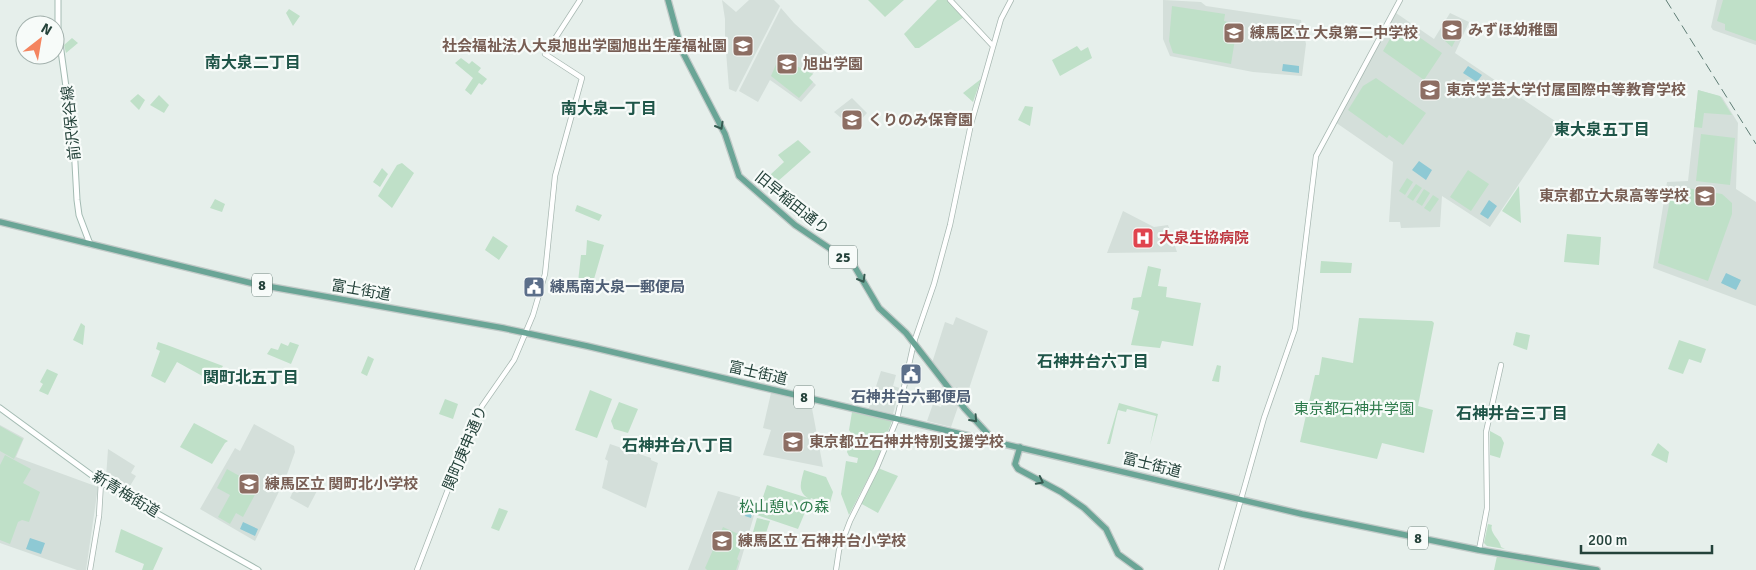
<svg xmlns="http://www.w3.org/2000/svg" width="1756" height="570" viewBox="0 0 1756 570" font-family="Signika,'Noto Sans JP',sans-serif">
<style>
.built{fill:#d4dfda}
.green{fill:#bfe0c8}
.water{fill:#8ec9d4}
.lines{fill:none;stroke-linecap:round;stroke-linejoin:round}
.tertiary-casing{stroke:#a8b8b2;stroke-width:6}
.secondary-casing{stroke:#a4bbb3;stroke-width:7}
.primary-casing{stroke:#c2cac8;stroke-width:8}
.tertiary{stroke:#fff;stroke-width:4.5}
.secondary{stroke:#fff;stroke-width:5}
.primary{stroke:#6aa596;stroke-width:5.5}
.rail{stroke:#5f7d75;stroke-width:1;stroke-dasharray:10 5;stroke-linecap:butt}
.oneway{stroke:#365b51}
.labels{text-anchor:middle;stroke-width:4.5;stroke-linejoin:round;paint-order:stroke}
.shield{fill:#f7fbf9;stroke:#637a73;stroke-width:1}
.shield-label{font-size:14px;font-weight:bold;fill:#24423a}
.education-label{font-size:15px;font-weight:bold;fill:#785e54;stroke:#f7fbf9;text-anchor:start}
.street-label{font-size:15px;fill:#24423a;stroke:#f7fbf9}
.health-label{font-size:15px;font-weight:bold;fill:#be3a42;stroke:#f7fbf9;text-anchor:start}
.service-label{font-size:15px;font-weight:bold;fill:#4e5e75;stroke:#f7fbf9;text-anchor:start}
.park-label{font-size:15px;fill:#2d7a4b;stroke:#f7fbf9}
.neighbourhood-label{font-size:16px;font-weight:bold;fill:#1f5548;stroke:#f7fbf9}
</style>
<rect width="100%" height="100%" fill="#e6efeb"/>
<path class="built" d="M722,0L736,12L749,0H774L780,6L736,92L729,89L725,39V19Z
M1163,0L1201,2L1206,6L1301,20L1306,44L1302,76L1253,72L1170,56L1163,39Z
M1717,0H1756V45L1713,30L1711,27Z
M781,8L794,23L829,55L809,78L816,85L801,102L770,80L758,102L739,91Z
M1396,13L1434,39L1450,13L1469,22L1455,53L1558,123V126L1490,227L1442,196L1440,227L1401,228L1400,222H1389L1393,162L1335,122Z
M1698,90L1722,97L1738,123L1736,189L1756,202V306L1653,268L1667,182L1688,181Z
M852,98L867,113L853,128L834,112Z
M1123,211L1154,227L1168,225L1177,252L1107,253Z
M956,317L988,331L964,404L960,401L951,427L927,421L933,404L941,407L949,385L932,363L945,322L953,325Z
M881,371L896,375L893,386L900,388L893,414L869,408Z
M771,393L811,403L823,467L763,455L771,430L763,428Z
M254,424L294,446L295,452L286,477L255,541L200,509L235,448L240,451Z
M0,425L24,438L16,457L98,487L86,570H77L0,543Z
M610,444L651,458V460L658,463L646,508L602,488L608,461L605,459Z
M108,449L135,466L131,473L136,476L127,491L106,478Z
M298,480L318,489L308,508L290,498Z
M718,491L758,502L738,570H688Z"/>
<path class="green" d="M868,0H904L885,17Z
M937,0H949L964,17L919,48H915L904,34Z
M1723,0H1756V41L1725,30V24L1717,21Z
M1172,6L1225,14L1224,21L1232,23L1230,32L1236,33L1231,64L1173,53L1169,41Z
M289,9L300,16L293,26L286,13Z
M1457,22L1463,25L1452,47L1445,41Z
M1399,23L1442,53L1424,80L1383,51Z
M72,38L78,43L66,53L64,45Z
M1077,46L1081,51L1088,47L1092,58L1060,76L1052,60Z
M461,58L469,64L472,61L481,68L478,72L487,79L482,85L479,83L471,95L465,90L473,78L455,63Z
M782,59L813,74L809,78L813,82L799,98L771,76L778,60Z
M1376,78L1426,113L1403,145L1389,135L1387,138L1348,110L1363,86Z
M981,79L973,102L963,93Z
M1698,90L1720,96L1732,115L1704,113L1702,128L1694,127Z
M138,94L145,100L139,110L130,101Z
M159,95L169,105L164,113L150,105Z
M1025,106L1033,107L1030,126L1018,120Z
M1701,134L1735,138L1730,185L1696,181Z
M798,140L811,152L777,182L770,175L784,162L778,155Z
M402,163L414,173L392,208L378,196L397,165Z
M382,168L388,174L380,187L373,182Z
M1468,170L1489,184L1471,211L1450,197Z
M1407,178L1413,182L1405,195L1399,191Z
M1416,184L1422,188L1413,201L1407,197Z
M1519,186L1521,223L1502,211Z
M1687,188L1722,194L1732,203V214L1708,281L1658,263L1672,189Z
M1424,189L1430,193L1422,206L1416,202Z
M1433,195L1439,199L1430,212L1424,208Z
M215,199L225,204L222,212L210,208Z
M577,205L602,215L599,221L575,211Z
M1567,234L1601,237L1599,265L1564,262Z
M493,236L508,246L499,260L485,250Z
M587,240L604,245L592,286L578,282L581,255H586Z
M1321,261L1352,263L1351,273H1320Z
M1148,266L1161,269L1158,286L1167,287L1166,297L1201,303L1193,346L1162,341L1160,348L1131,345L1139,311L1131,309L1133,298L1141,297Z
M1359,318L1432,321L1434,323L1418,406L1433,410L1424,453L1382,443L1377,459L1300,442L1315,375H1319L1322,357L1353,363Z
M81,323L85,326L83,345L73,340Z
M1516,332L1530,335L1527,350L1513,345Z
M1679,340L1706,349L1701,363L1689,359L1683,374L1668,369Z
M158,342L167,345L223,366L219,372L212,368L206,378L177,362L165,383L151,376L160,351L156,349Z
M290,342L299,345L291,364L267,354L271,348L278,350L281,343L288,346Z
M368,356L374,359L367,376L361,373Z
M1217,365L1221,366L1219,382L1212,381Z
M47,369L58,374L48,395L39,391L43,384L40,382Z
M590,390L612,399L597,438L575,430Z
M445,399L458,404L453,419L439,414Z
M619,402L638,409L628,433L614,429L611,421Z
M1119,403L1158,414L1150,445L1156,416L1127,409L1126,412L1118,410L1110,444H1107Z
M852,412L892,421L876,463L849,515L841,494L846,461L857,463L858,458L849,456L847,452L851,433L849,430Z
M194,423L228,441L225,443L212,464L180,447Z
M0,426L23,439L14,459L0,451Z
M1490,431L1501,437L1504,443L1500,458L1490,455Z
M1658,443L1669,452L1667,463L1651,455Z
M5,455L31,469L23,483L40,492L29,522L22,520L18,522L10,544L0,540V465Z
M878,468L898,476L878,513L860,503Z
M227,469L259,487L243,517L236,513L230,524L218,517L230,495L217,488Z
M804,470L826,477L833,492L829,506L811,498L798,529L757,515L767,485L808,498C797,491 801,482 804,470Z
M499,508L508,511L499,531L491,528Z
M757,518L770,521L765,536L753,532Z
M1488,524L1492,525C1489,533 1500,539 1501,547L1505,549L1487,546L1484,543Z
M723,527L745,537L737,559L739,561L736,570H707L705,568Z
M121,529L163,548L153,570H142L144,564L115,552Z
M1497,556L1575,570H1577H1494Z"/>
<path class="water" d="M1283,64L1299,66V73L1282,71Z
M1468,66L1482,75L1477,82L1463,73Z
M1419,161L1432,170L1426,180L1412,170Z
M1489,200L1497,206L1488,219L1480,214Z
M1726,273L1741,280L1736,290L1721,283Z
M749,500L755,502L751,518L745,516Z
M243,522L258,529L255,536L240,529Z
M30,538L45,543L41,554L26,549Z"/>
<g class="lines">
<g class="tertiary-casing">
<path id="tertiary" d="M950,0L993,46
M1479,550L1487,508L1486,432L1501,365
M90,570L99,516L101,482
M417,570L472,427L482,406L514,360L533,315L545,274L555,176L582,78L545,54L580,0
M836,570L839,550L850,521L877,467L897,419L914,342L934,284L950,225L971,124L1001,19L1011,0
M1221,570L1264,418L1295,329L1316,156L1400,0"/>
</g>
<g class="secondary-casing">
<path id="secondary" d="M58,0V29L74,145L77,200L79,215L90,244
M0,408L101,482L258,570"/>
</g>
<g class="primary-casing">
<path id="primary" d="M668,0L682,51L725,134L739,176L795,225L853,264L879,308L906,333L965,409L988,434L987,439
M0,222L255,284L503,328L587,346L1302,514L1479,550L1597,570
M1020,447L1015,464L1018,469L1061,492L1084,508L1106,529L1118,554L1140,570"/>
</g>
<use href="#tertiary" class="tertiary"/>
<use href="#secondary" class="secondary"/>
<use href="#primary" class="primary"/>
<path class="rail" d="M1666,0L1756,144"/>
</g>
<defs><path id="oneway-chevron" d="M-2-3.5L2.5 0L-2 3.5" fill="none" stroke-width="1.6" stroke-linecap="round" stroke-linejoin="round" transform="scale(1.25)"/></defs>
<g class="oneway">
<use href="#oneway-chevron" transform="translate(720 126) rotate(60)"/>
<use href="#oneway-chevron" transform="translate(862 279) rotate(60)"/>
<use href="#oneway-chevron" transform="translate(974 419) rotate(48)"/>
<use href="#oneway-chevron" transform="translate(1040 481) rotate(27)"/>
</g>
<defs>
<g id="school-square" transform="scale(1.125)"><rect x="-9" y="-9" width="18" height="18" rx="4" fill="#8d6e63" stroke="#f7fbf9"/><path d="M0-5L7-2L0 1L-7-2ZM-4 1L0 2.5L4 1V4Q0 6-4 4Z" fill="#fff"/></g>
<g id="hospital-square" transform="scale(1.125)"><rect x="-9" y="-9" width="18" height="18" rx="4" fill="#e0444e" stroke="#f7fbf9"/><path d="M-5-5h3v3.5h4V-5h3V5h-3V1.5h-4V5h-3Z" fill="#fff"/></g>
<g id="civic-square" transform="scale(1.125)"><rect x="-9" y="-9" width="18" height="18" rx="4" fill="#5c6f8a" stroke="#f7fbf9"/><path d="M-.6-6.5H3V-4.5H.6V-3L4-1V1h2V6H-6V1h2V-1L-.6-3ZM-1.2 2.5V6h2.4V2.5Z" fill="#fff"/></g>
</defs>
<g fill-rule="evenodd">
<use href="#school-square" x="1452" y="30"/>
<use href="#school-square" x="1234" y="33"/>
<use href="#school-square" x="743" y="46"/>
<use href="#school-square" x="787" y="64"/>
<use href="#school-square" x="1430" y="90"/>
<use href="#school-square" x="852" y="120"/>
<use href="#school-square" x="1705" y="196"/>
<use href="#hospital-square" x="1143" y="238"/>
<use href="#civic-square" x="534" y="287"/>
<use href="#civic-square" x="911" y="374"/>
<use href="#school-square" x="793" y="442"/>
<use href="#school-square" x="249" y="484"/>
<use href="#school-square" x="722" y="541"/>
</g>
<g class="labels">
<g class="shield">
<rect x="829" y="245.5" width="28" height="23" rx="4"/>
<rect x="252" y="273.5" width="20" height="23" rx="4"/>
<rect x="794" y="385.5" width="20" height="23" rx="4"/>
<rect x="1408" y="526.5" width="20" height="23" rx="4"/>
</g>
<g class="shield-label">
<text x="843" y="262">25</text>
<text x="262" y="290">8</text>
<text x="804" y="402">8</text>
<text x="1418" y="543">8</text>
</g>
<g class="education-label">
<text x="1468" y="35">みずほ幼稚園</text>
<text x="1250" y="38">練馬区立 大泉第二中学校</text>
<text x="727" y="51" text-anchor="end">社会福祉法人大泉旭出学園旭出生産福祉園</text>
<text x="803" y="69">旭出学園</text>
<text x="1446" y="95">東京学芸大学付属国際中等教育学校</text>
<text x="868" y="125">くりのみ保育園</text>
<text x="1689" y="201" text-anchor="end">東京都立大泉高等学校</text>
<text x="809" y="447">東京都立石神井特別支援学校</text>
<text x="265" y="489">練馬区立 関町北小学校</text>
<text x="738" y="546">練馬区立 石神井台小学校</text>
</g>
<g class="street-label">
<text transform="translate(71 123) rotate(-96)" y="5">前沢保谷線</text>
<text transform="translate(792 203) rotate(39)" y="5">旧早稲田通り</text>
<text transform="translate(361 290) rotate(10)" y="5">富士街道</text>
<text transform="translate(758 373) rotate(13)" y="5">富士街道</text>
<text transform="translate(465 448) rotate(-67)" y="5">関町庚申通り</text>
<text transform="translate(1152 465) rotate(14)" y="5">富士街道</text>
<text transform="translate(126 494) rotate(31)" y="5">新青梅街道</text>
</g>
<g class="health-label">
<text x="1159" y="243">大泉生協病院</text>
</g>
<g class="service-label">
<text x="550" y="292">練馬南大泉一郵便局</text>
<text x="911" y="402" text-anchor="middle">石神井台六郵便局</text>
</g>
<g class="park-label">
<text x="1354" y="414">東京都石神井学園</text>
<text x="784" y="512">松山憩いの森</text>
</g>
<g class="neighbourhood-label">
<text x="253" y="68">南大泉二丁目</text>
<text x="609" y="114">南大泉一丁目</text>
<text x="1602" y="135">東大泉五丁目</text>
<text x="1093" y="367">石神井台六丁目</text>
<text x="251" y="383">関町北五丁目</text>
<text x="1512" y="419">石神井台三丁目</text>
<text x="678" y="451">石神井台八丁目</text>
</g>
</g>
<g transform="translate(40 40) rotate(31)"><circle r="24" fill="#f7fbf9" stroke="#a3b1ad"/>
<path d="M0-4L9 19L0 12L-9 19Z" fill="#f4845f"/>
<text y="-8" font-size="14" font-weight="bold" text-anchor="middle" fill="#24423a">N</text>
</g>
<path d="M1581 545v8h131v-8" fill="none" stroke="#24423a" stroke-width="2.5"/>
<text x="1588" y="545" font-size="15" fill="#24423a" stroke="#f7fbf9" stroke-width="4" paint-order="stroke">200 m</text>
</svg>
